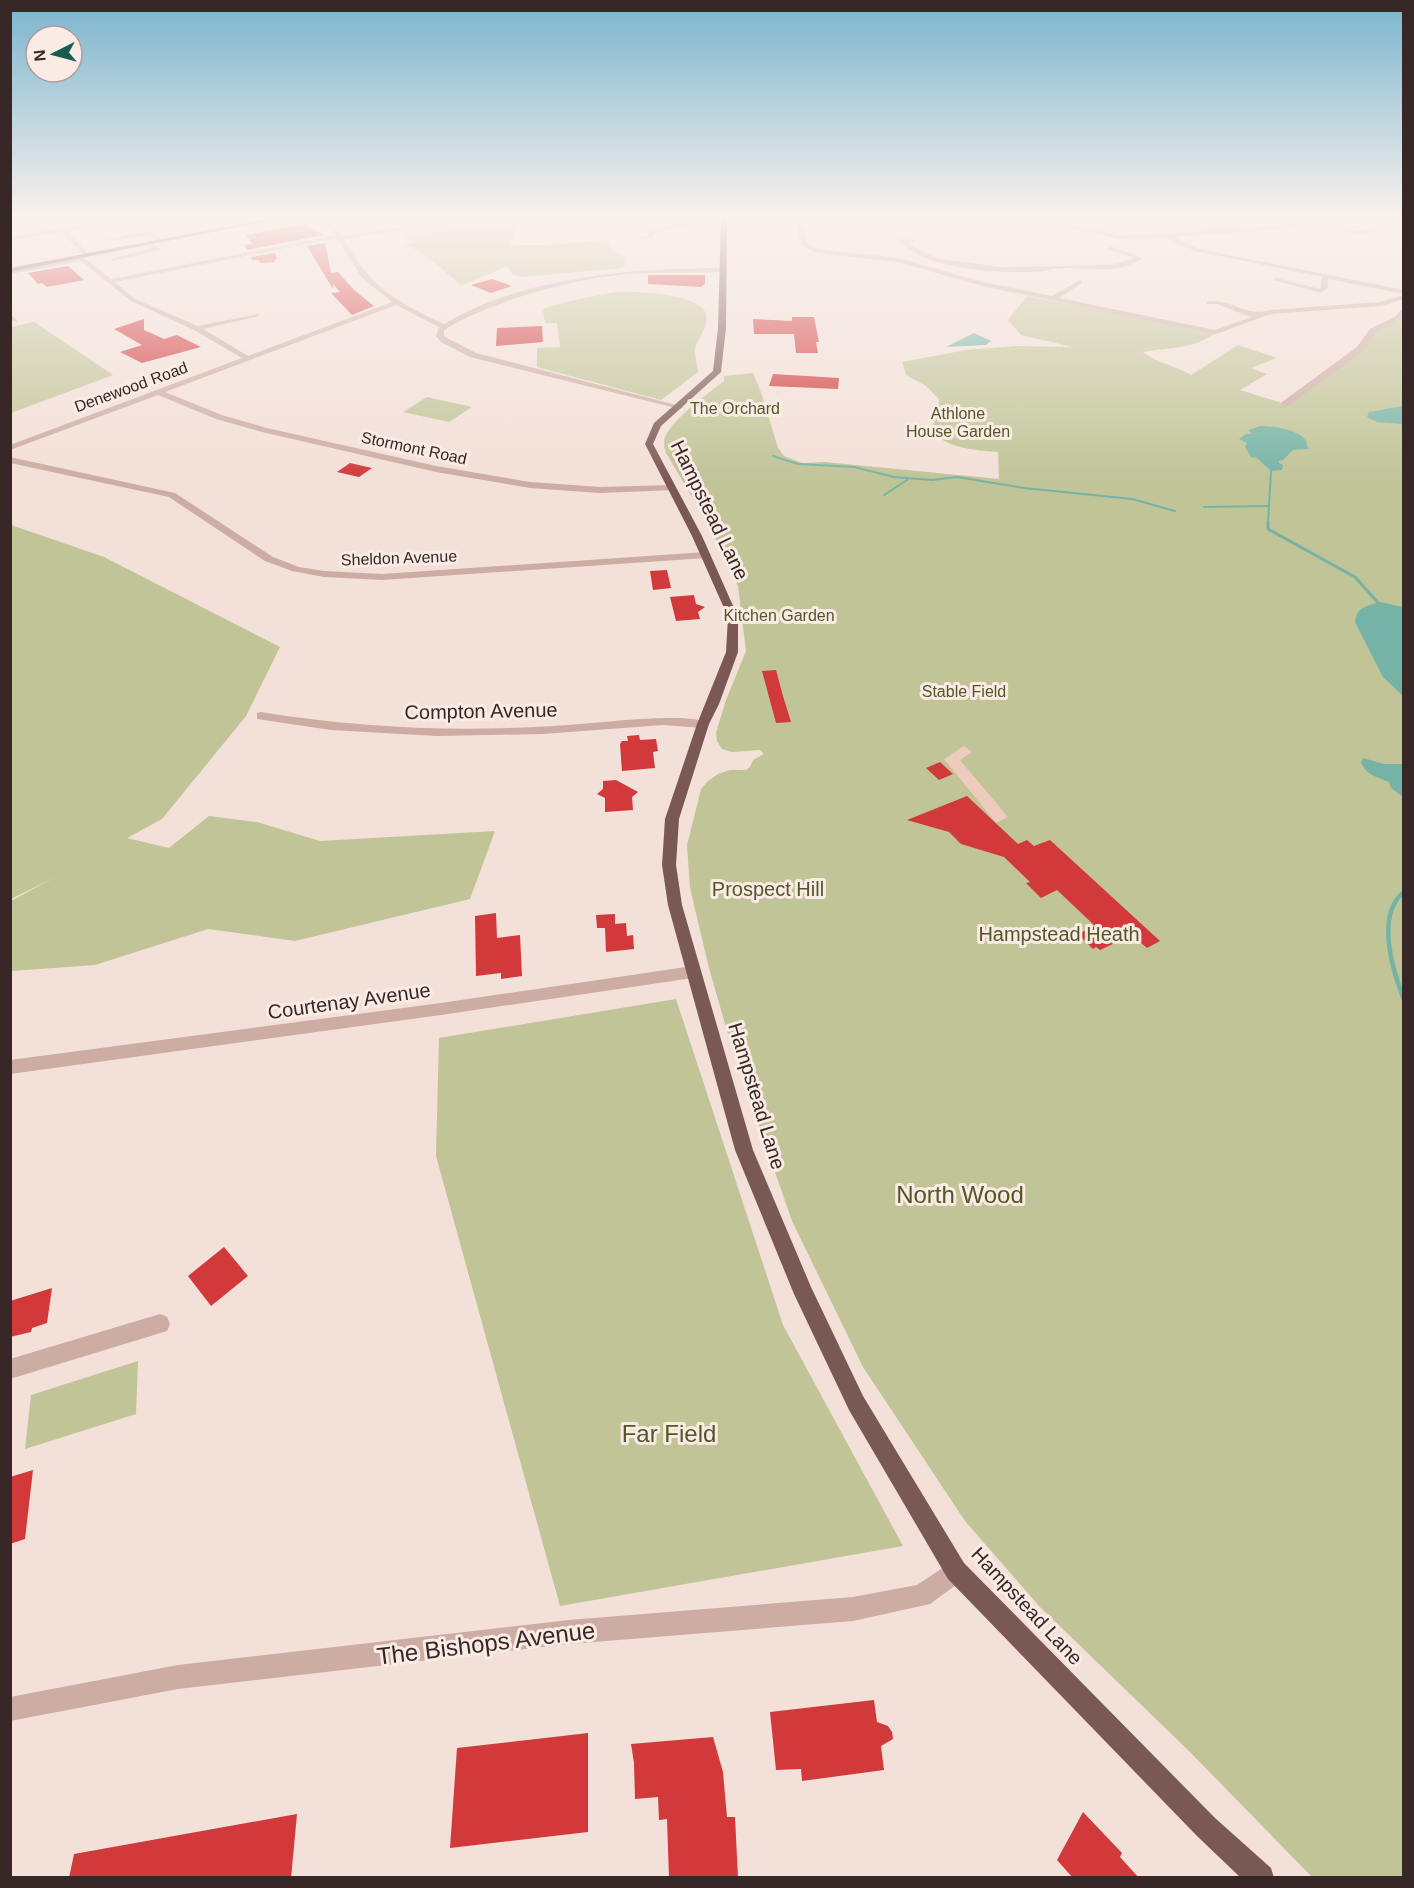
<svg xmlns="http://www.w3.org/2000/svg" width="1414" height="1888" font-family="Helvetica,sans-serif">
<style>
.green{fill:#c0c497}
.plaza{fill:#edccbe}
.water{fill:#75b3a6}
.lines{fill:none;stroke-linecap:round;stroke-linejoin:round}
.stream-far2{stroke:#75b3a6;stroke-width:2}
.stream-far1{stroke:#75b3a6;stroke-width:3}
.stream{stroke:#75b3a6;stroke-width:4.5}
.building{fill:#d1393a}
.minor{fill:#ccaca3;fill-rule:evenodd}
.major{fill:#7a5955;fill-rule:evenodd}
.labels{text-anchor:middle;dominant-baseline:central;stroke-width:6;stroke-linejoin:round;paint-order:stroke}
.far-street-label{font-size:16px;fill:#372726;stroke:#fbebe5}
.far-park-label{font-size:16px;fill:#525727;stroke:#fbebe5}
.street-label{font-size:20px;fill:#372726;stroke:#fbebe5}
.park-label{font-size:20px;fill:#525727;stroke:#fbebe5}
.near-park-label{font-size:24px;fill:#525727;stroke:#fbebe5}
.near-street-label{font-size:24px;fill:#372726;stroke:#fbebe5}
</style>
<rect width="100%" height="100%" fill="#f3e0d8"/>
<g class="green">
<polygon points="1167,219 1231,219 1251,228 1203,232"/>
<path d="M520 223 510 245H550L606 240 611 248 624 257 625 265 622 268 524 277 513 275 507 266 462 286C444 272 427 252 404 245L416 242 402 236Z"/>
<path d="M615 292C633 291 700 293 706 314 709 327 698 337 695 349 694 356 698 365 698 372L661 400 537 367V348L560 347 557 323H545L543 311 545 308 570 301Z"/>
<path d="M1027 296 1216 332C1194 350 1170 347 1143 352 1157 364 1176 365 1191 375L1238 345 1277 358 1251 368 1267 374 1240 390 1285 404 1347 358 1373 331 1388 324 1403 309V1877H1312L1189 1751 1040 1607 965 1521 863 1367 792 1221 732 1048 709 968 690 888 687 845 701 789 708 781 718 774 730 770H746L750 767 753 760 764 754 760 750 732 752 722 749 717 741 716 733 726 700 746 651 738 586 709 525 666 453C665 450 664 447 664 443 663 425 710 392 724 381V376L753 373 762 395 778 448 784 456 802 463 825 462 999 479 998 452C974 450 948 449 930 430L937 416 939 399 926 386 906 375 902 362 966 350 1016 346 1073 347 1021 335 1008 320Z"/>
<polygon points="34,322 113,375 11,413 11,327"/>
<polygon points="427,397 472,407 449,422 403,412"/>
<polygon points="11,525 104,557 280,647 246,716 162,819 127,838 169,848 209,816 257,822 320,841 495,831 470,899 295,941 208,929 95,965 11,971 11,901 55,877 11,899"/>
<polygon points="676,999 783,1325 903,1546 560,1606 436,1156 439,1038"/>
<polygon points="138,1361 136,1414 25,1449 31,1395"/>
</g>
<polygon class="plaza" points="964,746 972,752 960,760 1008,817 996,823 944,759"/>
<g class="water">
<polygon points="974,333 991,341 986,345 946,347"/>
<polygon points="1403,406 1403,424 1377,422 1367,417 1369,412"/>
<path d="M1260 426C1272 426 1299 429 1306 441 1307 444 1307 447 1309 449L1293 450 1283 460 1279 461V463L1283 465 1282 470 1271 471 1257 458 1251 457 1245 447 1247 443 1239 439 1246 434H1252L1249 430Z"/>
<path d="M1380 602 1403 607V696L1383 677 1355 622C1357 607 1366 606 1380 602Z"/>
<path d="M1363 758 1384 764H1403V797L1391 788 1389 782C1376 776 1369 777 1361 763Z"/>
</g>
<g class="lines">
<g class="stream-far2">
<polyline points="773,456 798,464 854,467 894,477 932,480 957,477 1024,488 1132,499 1175,511"/>
<polyline points="884,495 907,480"/>
<polyline points="1204,507 1269,506"/>
<polyline points="1268,523 1271,471 1274,466"/>
</g>
<polyline class="stream-far1" points="1268,522 1268,529 1355,577 1381,606"/>
<path class="stream" d="M1404 892C1375 915 1393 971 1404 1000"/>
</g>
<g class="building">
<polygon points="306,224 323,235 247,250 245,245 253,244 246,235"/>
<polygon points="325,243 331,273 338,272 354,290 374,306 352,315 331,293 340,292 333,284 333,289 307,246"/>
<polygon points="275,253 277,259 274,260 275,262 261,263 258,260 252,260 251,257"/>
<polygon points="68,266 84,280 47,287 42,283 38,284 28,273"/>
<polygon points="648,275 705,275 705,284 701,287 648,284"/>
<polygon points="492,279 512,286 491,293 471,285"/>
<polygon points="792,317 814,317 819,342 816,342 818,353 796,353 794,334 754,334 753,319 792,321"/>
<polygon points="144,319 144,330 164,339 177,335 201,347 142,363 120,352 142,345 114,329"/>
<polygon points="542,326 543,342 496,346 497,328"/>
<polygon points="773,374 839,378 838,389 769,386"/>
<polygon points="350,463 372,468 359,477 337,472"/>
<polygon points="667,570 671,588 653,590 650,571"/>
<polygon points="694,595 696,604 705,607 698,612 700,619 676,621 670,597"/>
<polygon points="776,670 783,696 791,722 776,723 762,671"/>
<polygon points="639,735 640,740 656,739 658,751 653,752 655,768 622,771 620,744 622,741 628,741 627,736"/>
<polygon points="940,762 953,774 939,780 926,768"/>
<polygon points="616,780 638,792 632,797 633,810 605,812 605,798 597,794 603,789 603,781"/>
<polygon points="967,796 1018,844 1027,840 1034,846 1050,840 1160,941 1147,948 1132,935 1100,950 1096,947 1093,949 1078,934 1095,926 1057,890 1041,898 1026,883 1030,882 1004,857 961,844 949,832 907,820"/>
<polygon points="496,913 497,938 520,935 522,976 501,979 501,973 476,976 475,916"/>
<polygon points="615,914 615,924 626,923 627,936 633,935 634,949 606,952 605,928 597,928 596,915"/>
<polygon points="224,1247 248,1276 211,1306 188,1276"/>
<polygon points="52,1288 47,1323 32,1328 31,1332 10,1337 10,1301"/>
<polygon points="33,1470 25,1539 10,1544 10,1477"/>
<polygon points="874,1700 877,1722 888,1726 892,1732 893,1739 881,1746 884,1770 802,1781 801,1769 776,1770 770,1712"/>
<polygon points="588,1733 588,1832 450,1848 457,1748"/>
<polygon points="713,1737 723,1772 727,1817 735,1817 738,1878 669,1878 667,1819 659,1820 658,1797 635,1799 634,1763 631,1744"/>
<polygon points="1083,1812 1122,1853 1120,1857 1139,1878 1073,1878 1057,1860"/>
<polygon points="297,1814 291,1878 69,1878 74,1854"/>
</g>
<g class="lines">
<g class="minor">
<polygon points="50,219 56,219 64,228 134,219 67,231 89,255 87,258 61,232 10,240 10,236 59,229"/>
<path d="M322 219H328L342 236 402 227 400 230 344 239C371 288 395 301 444 324 509 284 605 271 679 269 694 269 710 267 725 269L723 272C693 273 662 272 631 274 577 277 491 301 444 330V336L447 338 476 353 684 407 680 409 470 357 441 342 436 336 439 327 396 305 165 392 222 415 267 428 436 466 530 482 600 487 672 485 675 486V490L600 493 530 488 436 472 262 432 216 419 158 395 10 450V445L242 358 194 330 131 301 81 261 10 274V270L78 258 80 255 111 279 336 235ZM337 238 362 278 392 302 248 356 203 329 259 316V314L198 326 135 299 115 282Z"/>
<path d="M796 219H802L807 244 817 249 899 258 983 282 1052 296 1080 280 1082 283 1059 298 1215 330 1251 317 1217 304H1207V302C1232 297 1244 318 1270 310L1380 302 1404 295V299L1381 306 1271 314 1216 334 982 286 898 262 816 253 801 245Z"/>
<polygon points="1037,219 1047,219 1117,235 1191,232 1157,219 1165,219 1195,230 1195,232 1349,219 1264,231 1174,237 1199,249 1404,290 1404,294 1328,279 1328,287 1321,293 1273,280 1276,278 1320,289 1322,277 1195,251 1166,238 1117,239"/>
<path d="M1351 219 1404 223V227L1373 225 1376 232 1355 235 1342 230 1357 224ZM1365 224 1370 230H1351L1364 225Z"/>
<polygon points="724,221 726,224 673,228 653,234 654,238 637,238 648,236 648,232 673,224"/>
<polygon points="149,231 163,240 163,242 159,242 148,235 112,241 109,239"/>
<path d="M902 239 915 240V242L908 243 927 254 943 259 1000 267 1110 265 1135 258 1108 249 1110 246 1143 258C1122 274 1092 268 1067 268 1055 268 1043 272 1031 272 994 273 925 269 899 241Z"/>
<polygon points="149,241 160,248 160,250 113,261 110,259 153,248 146,243"/>
<polygon points="1404,307 1404,314 1400,318 1376,333 1363,351 1288,406 1282,406 1282,402 1357,347 1370,329 1396,316"/>
<polygon points="10,314 17,320 17,322 10,320"/>
<polygon points="10,457 175,493 273,557 299,567 324,571 382,574 706,552 711,555 706,558 382,580 324,577 292,571 265,561 169,497 10,463"/>
<path d="M261 712C370 730 482 733 592 723 613 721 696 712 709 724L703 728 663 725 543 734 437 736 331 730 257 719V713Z"/>
<polygon points="693,966 698,968 701,972 698,976 693,978 441,1015 10,1074 10,1060 441,1003"/>
<polygon points="160,1314 167,1317 170,1324 167,1331 10,1379 10,1359"/>
<polygon points="956,1559 964,1563 968,1571 964,1579 930,1604 853,1621 569,1644 178,1689 10,1721 10,1697 178,1665 569,1620 853,1597 917,1585"/>
</g>
<g class="major">
<polygon points="267,219 279,219 10,272 10,268"/>
<polygon points="721,219 727,219 726,328 721,372 661,426 653,444 702,536 738,617 738,652 719,704 709,724 679,819 676,865 682,905 753,1150 811,1287 863,1396 964,1563 1215,1818 1271,1868 1274,1878 1241,1878 1197,1836 948,1579 849,1410 794,1294 735,1150 668,905 662,865 665,819 697,724 726,652 728,617 692,536 645,444 654,423 713,371 718,328"/>
</g>
</g>
<linearGradient id="sky" x2="0" y2="1"><stop stop-color="#7ab4ce"/><stop offset="0.45" stop-color="#faf1ed"/><stop offset="1" stop-color="#faf1ed" stop-opacity="0"/></linearGradient>
<rect width="1414" height="483" fill="url(#sky)"/>
<g class="labels">
<g class="far-street-label">
<text transform="translate(131 387) rotate(-20)">Denewood Road</text>
<text transform="translate(414 448) rotate(12)">Stormont Road</text>
<text transform="translate(399 558) rotate(-2)">Sheldon Avenue</text>
</g>
<g class="far-park-label">
<text x="735" y="408">The Orchard</text>
<text x="958" y="413">Athlone<tspan x="958" dy="18">House Garden</tspan></text>
<text x="779" y="615">Kitchen Garden</text>
<text x="964" y="691">Stable Field</text>
</g>
<g class="street-label">
<text transform="translate(710 510) rotate(64)">Hampstead Lane</text>
<text transform="translate(481 711) rotate(-1)">Compton Avenue</text>
<text transform="translate(349 1001) rotate(-8)">Courtenay Avenue</text>
<text transform="translate(757 1096) rotate(73)">Hampstead Lane</text>
<text transform="translate(1027 1606) rotate(47)">Hampstead Lane</text>
</g>
<g class="park-label">
<text x="768" y="889">Prospect Hill</text>
<text x="1059" y="934">Hampstead Heath</text>
</g>
<g class="near-park-label">
<text x="960" y="1194">North Wood</text>
<text x="669" y="1433">Far Field</text>
</g>
<g class="near-street-label">
<text transform="translate(486 1643) rotate(-7)">The Bishops Avenue</text>
</g>
</g>
<rect width="1414" height="1888" fill="none" stroke="#372726" stroke-width="24"/>
<g transform="translate(54 54) rotate(264)"><circle r="28" fill="#fbebe5" stroke="#ad9d99" stroke-width="1.5"/>
<path d="M0-4.5L10 22L0 15L-10 22Z" fill="#185c4f"/>
<text y="-9" font-size="16" font-weight="bold" text-anchor="middle" fill="#372726">N</text>
</g>
</svg>
